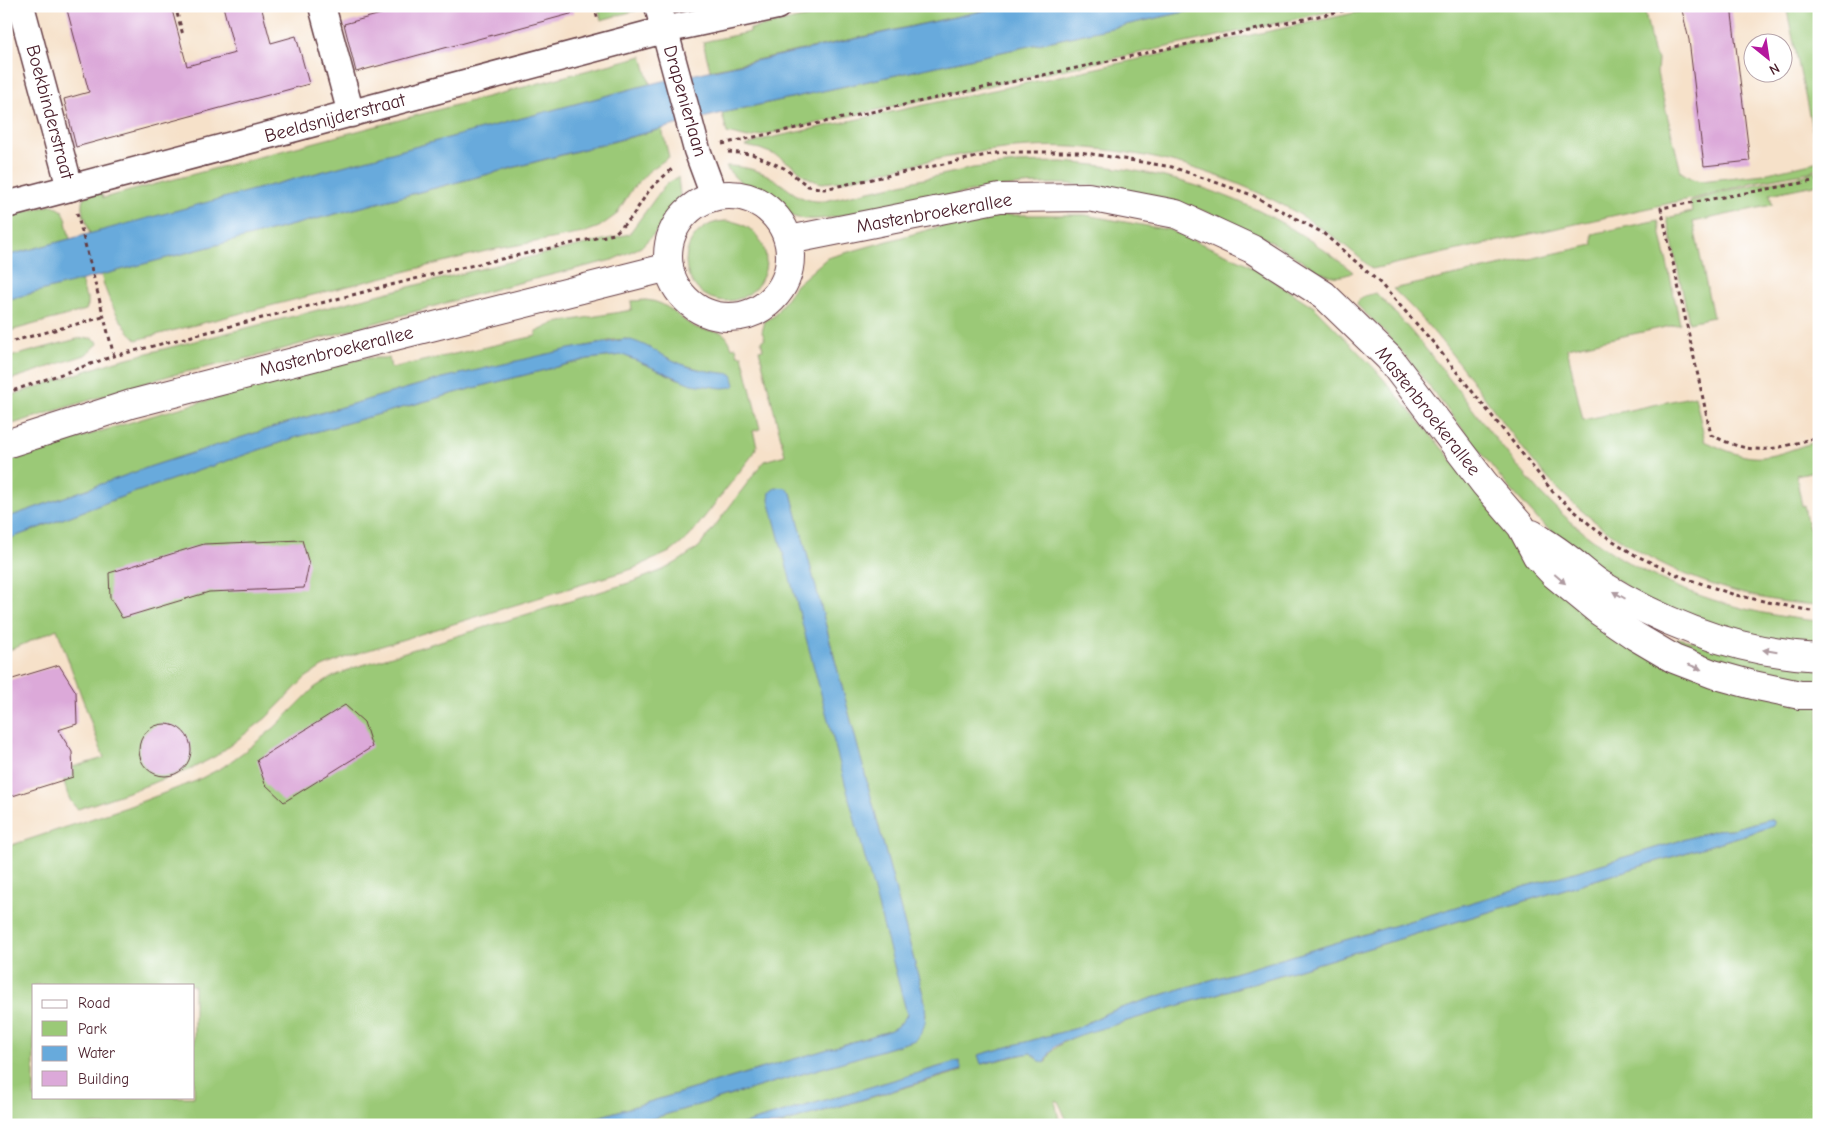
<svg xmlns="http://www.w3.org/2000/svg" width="1825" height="1131" font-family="'Comic Neue',sans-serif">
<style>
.green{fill:#9bc977;stroke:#727451;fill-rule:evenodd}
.water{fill:#67aadc;stroke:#586484}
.building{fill:#dca9d9}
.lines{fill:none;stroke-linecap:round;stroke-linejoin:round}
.minor-casing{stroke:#643c43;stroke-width:29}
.secondary-casing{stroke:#643c43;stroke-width:30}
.path{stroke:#643c43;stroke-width:3;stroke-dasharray:4 4;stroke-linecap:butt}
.minor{stroke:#fff;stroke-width:26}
.secondary{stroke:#fff;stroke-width:28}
.oneway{fill:#ae9aa0}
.labels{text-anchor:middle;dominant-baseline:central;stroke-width:4;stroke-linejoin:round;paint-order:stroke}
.street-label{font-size:19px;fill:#4a1f2b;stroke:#fff}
</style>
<rect width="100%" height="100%" fill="#fff"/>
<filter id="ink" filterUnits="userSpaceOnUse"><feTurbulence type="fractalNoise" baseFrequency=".02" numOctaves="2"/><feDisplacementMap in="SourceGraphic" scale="10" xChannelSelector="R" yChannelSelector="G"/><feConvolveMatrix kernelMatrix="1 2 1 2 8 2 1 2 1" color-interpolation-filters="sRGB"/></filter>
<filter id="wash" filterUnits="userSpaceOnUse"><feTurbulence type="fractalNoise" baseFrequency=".0096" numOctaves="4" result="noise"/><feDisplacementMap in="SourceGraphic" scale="20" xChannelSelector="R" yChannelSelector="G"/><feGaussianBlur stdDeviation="1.12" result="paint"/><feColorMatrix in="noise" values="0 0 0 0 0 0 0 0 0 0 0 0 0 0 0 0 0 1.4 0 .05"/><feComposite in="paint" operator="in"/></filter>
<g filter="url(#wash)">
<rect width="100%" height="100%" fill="#f6e1c9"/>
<g class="green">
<polygon points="598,6 644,6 645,8 601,20"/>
<polygon points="860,6 1005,6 710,70 703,42 750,32 750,29"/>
<polygon points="1212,6 1356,6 748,138 727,133 722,113"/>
<path d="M1387 6H1644L1653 52 1658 59 1657 73 1681 172 1692 179 1701 181 1764 174 1819 161 1786 6H1819V167L1809 172 1754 182 1690 200 1689 199 1372 269C1279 180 1131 135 1004 149 949 154 895 169 841 181L822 183 815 181 805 176 795 167 778 156 760 149 745 146 765 139Z"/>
<path d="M642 56 650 84 90 234 85 217H84C82 209 80 203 85 196L101 192 103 198Z"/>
<path d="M662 129 669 157 649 171 632 189 616 215 599 227 583 233 486 251 136 340C118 320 108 301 101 275Z"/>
<path d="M1061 162C1176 170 1263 199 1353 272 1333 283 1318 271 1302 261 1290 253 1278 246 1266 239 1205 206 1137 187 1067 184 997 181 931 202 862 212 842 215 819 222 798 218 785 215 777 205 766 198 751 188 736 183 726 166 740 166 756 169 769 176 790 188 798 203 825 201L973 168 1017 163Z"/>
<path d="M1819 169V184L1770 194 1772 205 1693 222 1713 317 1689 322 1667 218 1692 212 1690 202C1712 195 1735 188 1758 184 1777 180 1801 179 1819 169Z"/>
<polygon points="678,177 680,195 664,224 641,247 612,260 502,287 262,355 168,376 6,426 6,397 116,361 492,266 629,234 665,185"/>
<polygon points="53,205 63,211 67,221 66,222 70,239 6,256 6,216"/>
<path d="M1005 215H1085L1170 230 1244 262 1314 307 1374 368 1446 453 1536 568 1591 620 1819 706V1125H1069L1058 1101H1055L1060 1125H776L962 1071 959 1061 740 1125H631L916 1040 926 1016 925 1002 791 493 786 488 907 1014C902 1024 896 1028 886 1032L571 1125H6V847L127 807 196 781 223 767 249 748 274 728 314 688 328 679 353 668 635 581 663 570 679 561 699 547 764 461 785 455 759 350 763 349 761 341 765 339 762 332 765 321 774 316 796 285 827 258 949 224ZM1770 819 1768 828 1117 1024C1097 1030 1052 1038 1047 1062L1040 1061 1031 1053 1025 1054 982 1064 979 1055 1077 1028 1109 1012 1177 990 1716 830 1732 829ZM34 985H194V1097H34Z"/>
<path d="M1658 220 1680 324 1567 348 1583 420 1695 396 1705 441C1724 450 1748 461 1769 456 1786 453 1802 445 1819 441V470L1796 475 1802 506 1804 505C1807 518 1805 530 1819 536V605C1715 600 1612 551 1543 473 1492 413 1451 343 1393 289L1593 245 1592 234Z"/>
<circle cx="726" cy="261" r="40"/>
<polygon points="81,280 86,298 88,297 88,305 86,310 6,332 6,300"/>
<path d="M1376 293C1437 354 1482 428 1540 492 1612 570 1714 612 1819 621V648L1766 642 1647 602 1542 524 1505 483 1406 357 1383 330 1357 305 1358 301 1364 296Z"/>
<path d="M646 300C670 302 677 319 697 328 705 331 713 330 720 332 726 334 730 342 732 348L736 347 738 355H742L760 429 753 431 757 446 754 453 689 537 672 551 632 569 349 656 322 667 305 678 266 718 216 756 191 769 134 790 78 809C66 801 65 783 62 770L104 758 57 629 6 652V540L124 496 297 437 466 390 588 359 623 355 636 360 678 379 732 374 709 372 681 364 626 339 613 340 443 378 293 421 152 466 6 518V460L158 414 364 358H389L391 368 536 336V332L555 323 632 310 631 301Z"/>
<polygon points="91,338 97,341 98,344 85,355 6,381 6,358 77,339"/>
<polygon points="1678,638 1819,668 1819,688 1717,667 1673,643"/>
</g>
<g class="water">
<polygon points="1005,6 1212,6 722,113 6,300 6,256 650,84"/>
<path d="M626 339C646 343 660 355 679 363 695 370 713 372 732 374L735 385 733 387 722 388 691 384 623 355 588 359 466 390 297 437 124 496 6 540V518L152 466 293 421 443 378 569 349Z"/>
<path d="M776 487 786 488 791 493 925 1002C926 1019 927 1026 916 1040L631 1125H571L886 1032C896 1028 902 1024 907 1014L769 500 770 492Z"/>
<path d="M1770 819 1774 821V826L1117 1024C1101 1029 1067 1037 1055 1047 1049 1052 1048 1058 1045 1063L1040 1061 1031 1053 1014 1056 981 1064 978 1055 1077 1028 1109 1012 1177 990 1716 830 1732 829Z"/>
<polygon points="959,1061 962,1070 776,1125 740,1125"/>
</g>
<g id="blocks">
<g class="building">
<polygon points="66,6 171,6 187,66 235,53 223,6 261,6 271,43 296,36 309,84 76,147 64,99 89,92"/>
<polygon points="410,6 573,6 574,13 356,72 344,24"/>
<polygon points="1681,6 1731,6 1750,161 1704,166 1689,40"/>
<polygon points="302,540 309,564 304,588 209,592 122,618 110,598 109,573 204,544"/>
<polygon points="59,665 76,692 77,724 58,730 72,752 73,777 6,798 6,681"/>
<polygon points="345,705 364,722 372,747 284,802 265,784 257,760"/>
<circle cx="165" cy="750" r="26"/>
</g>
</g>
</g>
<g filter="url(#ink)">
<use href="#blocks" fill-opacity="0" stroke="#643c43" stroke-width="1"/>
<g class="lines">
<defs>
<g id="minor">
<polyline points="21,6 70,188"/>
<polyline points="322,6 351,114"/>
<polyline points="658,6 697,150 714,196"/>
<polyline points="6,205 664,30 777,6"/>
</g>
<g id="secondary">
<circle cx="729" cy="256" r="61"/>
<polyline points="789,240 1000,198 1088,197 1176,214 1252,249 1324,295 1389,358 1484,483 1521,526 1537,556 1555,575 1600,612 1635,636 1674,659 1713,674 1753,685 1800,695 1819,695"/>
<polyline points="6,444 131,404 379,340 669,267"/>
<path d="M1532 534C1544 542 1556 549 1567 558 1578 566 1588 576 1600 584 1666 625 1740 653 1819 657"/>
</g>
</defs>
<use href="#minor" class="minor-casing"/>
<use href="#secondary" class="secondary-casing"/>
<g class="path">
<polyline points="175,6 183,35"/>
<polyline points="594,6 598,20"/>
<polyline points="722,144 1365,6"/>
<polyline points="728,152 752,154 784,168 808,186 824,189 1001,152 1080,152 1172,167 1252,195 1323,233 1379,282 1431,340 1553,492 1596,530 1635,555 1682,577 1735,595 1811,611 1819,611"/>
<path d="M1819 180 1661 208 1711 435C1758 458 1772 449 1819 437"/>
<polyline points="77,213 114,356"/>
<polyline points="6,343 103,317"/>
<polyline points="6,393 114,356 438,273 614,234 631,218 650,189 674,167"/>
</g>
<use href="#minor" class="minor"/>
<use href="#secondary" class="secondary"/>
</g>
<defs><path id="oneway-solid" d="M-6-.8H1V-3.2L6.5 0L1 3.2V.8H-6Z" transform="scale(1.25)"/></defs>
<g class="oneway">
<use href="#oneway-solid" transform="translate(1560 579) rotate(41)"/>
<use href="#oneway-solid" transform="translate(1619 595) rotate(-150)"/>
<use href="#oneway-solid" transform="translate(1770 651) rotate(-171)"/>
<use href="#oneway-solid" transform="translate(1695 667) rotate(22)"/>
</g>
</g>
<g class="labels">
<g class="street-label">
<text transform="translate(685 101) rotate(74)">Drapenierlaan</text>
<text transform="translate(50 112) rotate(75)">Boekbinderstraat</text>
<text transform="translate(335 118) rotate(-15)">Beeldsnijderstraat</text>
<text transform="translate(934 213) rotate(-10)">Mastenbroekerallee</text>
<text transform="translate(336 351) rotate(-14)">Mastenbroekerallee</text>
<text transform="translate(1428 411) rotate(52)">Mastenbroekerallee</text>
</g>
</g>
<rect width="1825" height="1131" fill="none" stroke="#fff" stroke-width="25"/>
<rect x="32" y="984" width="162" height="115" fill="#ffffff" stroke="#b7a5aa"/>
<rect x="42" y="1000" width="25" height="8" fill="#ffffff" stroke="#b7a5aa"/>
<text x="78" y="1008" font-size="15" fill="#4a1f2b">Road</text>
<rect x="42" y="1021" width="25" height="15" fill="#9bc977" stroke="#b7a5aa"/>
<text x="78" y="1034" font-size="15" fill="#4a1f2b">Park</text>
<rect x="42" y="1046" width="25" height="15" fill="#67aadc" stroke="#b7a5aa"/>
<text x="78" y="1058" font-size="15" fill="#4a1f2b">Water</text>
<rect x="42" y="1071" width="25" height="15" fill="#dca9d9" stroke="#b7a5aa"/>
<text x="78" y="1084" font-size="15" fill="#4a1f2b">Building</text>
<g transform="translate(1768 58) rotate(150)"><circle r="24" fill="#ffffff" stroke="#b7a5aa"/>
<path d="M0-4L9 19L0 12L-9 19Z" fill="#b5179e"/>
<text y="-8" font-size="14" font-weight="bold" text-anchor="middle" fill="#4a1f2b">N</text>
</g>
</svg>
